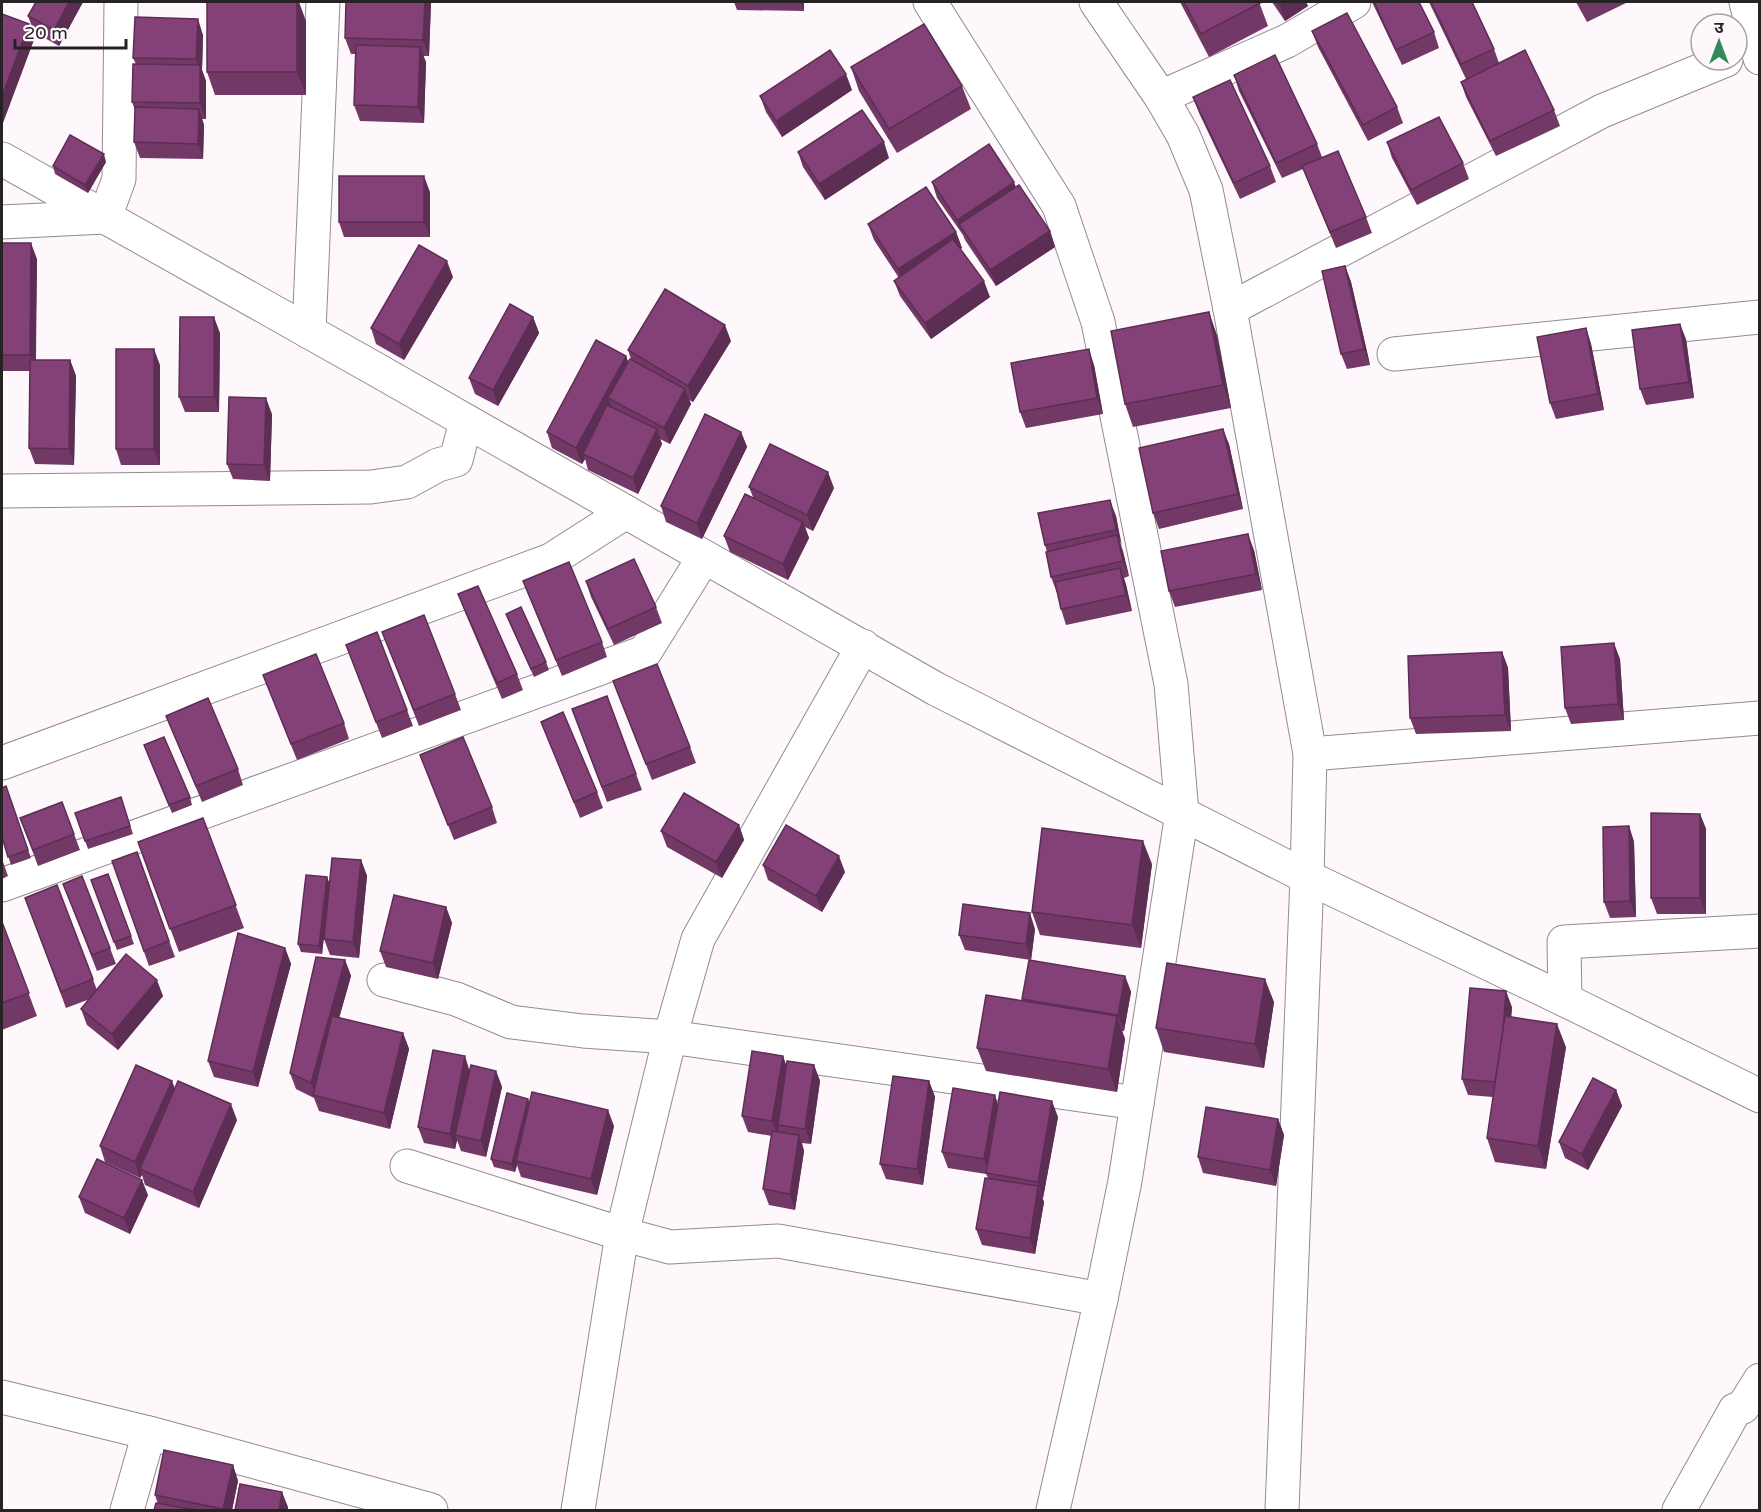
<svg xmlns="http://www.w3.org/2000/svg" width="1761" height="1512" font-family="'Varela Round','Noto Sans Devanagari',sans-serif">
<style>
.lines{fill:none;stroke-linecap:round;stroke-linejoin:round}
.minor-casing{stroke:#928b90;stroke-width:35}
.minor{stroke:#fff;stroke-width:33}
.wall{fill:#723866}
.shaded-wall{fill:#5c2e53}
.building{fill:#844177;stroke:#5c2e53;stroke-width:1.5}
</style>
<rect width="100%" height="100%" fill="#fef7fc"/>
<g class="lines">
<defs>
<g id="minor">
<polyline points="930,2 1059,206 1098,322 1171,684 1182,813 1125,1181 1101,1299 1053,1510"/>
<polyline points="1096,2 1161,97 1183,135 1206,190 1230,309 1310,754 1307,877 1282,1510"/>
<polyline points="1746,2 1760,58"/>
<polyline points="1161,97 1287,41 1354,2"/>
<polyline points="2,159 377,370 936,689 1307,877 1565,1000 1760,1096"/>
<polyline points="2,222 105,217 119,179 121,2"/>
<polyline points="1230,309 1602,111 1726,60"/>
<polyline points="309,332 323,2"/>
<polyline points="1394,354 1760,317"/>
<polyline points="2,491 371,487 407,482 438,465 456,460 466,421"/>
<polyline points="1310,754 1760,718"/>
<polyline points="2,763 551,560 626,512"/>
<polyline points="2,885 645,652 704,557"/>
<polyline points="384,980 456,999 511,1022 583,1031 670,1037 698,939 863,646"/>
<polyline points="1565,1000 1564,942 1760,931"/>
<polyline points="407,1166 622,1234 670,1247 778,1241 1101,1299"/>
<polyline points="2,1397 149,1433 431,1510"/>
<polyline points="127,1510 149,1433"/>
<polyline points="578,1510 622,1234 670,1037 1137,1103"/>
<polyline points="1679,1510 1735,1410 1743,1407 1760,1380"/>
</g>
</defs>
<use href="#minor" class="minor-casing"/>
<use href="#minor" class="minor"/>
</g>
<g class="wall">
<polygon points="36,2 83,2 59,46 34,32 28,16"/>
<polygon points="431,2 429,56 423,56 426,62 424,123 360,121 354,105 355,54 351,54 345,38"/>
<polygon points="734,2 804,2 804,11 737,10"/>
<polygon points="1180,2 1259,2 1268,26 1209,57"/>
<polygon points="1272,2 1306,2 1308,6 1285,21"/>
<polygon points="1372,2 1419,2 1434,32 1439,48 1402,65"/>
<polygon points="1429,2 1472,2 1494,49 1499,63 1554,110 1560,126 1496,156 1466,97 1461,82 1466,79"/>
<polygon points="1576,2 1628,2 1587,22"/>
<polygon points="306,21 306,95 215,95 207,72"/>
<polygon points="1312,31 1397,107 1403,123 1368,141 1318,47"/>
<polygon points="203,35 202,70 206,81 206,119 202,119 204,125 203,159 140,158 134,142 135,110 132,102 136,64 133,58"/>
<polygon points="851,67 962,86 971,109 897,153 859,91"/>
<polygon points="1234,75 1317,144 1322,157 1366,217 1372,233 1336,248 1303,169 1282,178 1239,91"/>
<polygon points="852,90 782,137 766,112 760,96"/>
<polygon points="1193,97 1270,166 1276,182 1240,199 1199,113"/>
<polygon points="1387,142 1463,163 1469,179 1417,205 1392,158"/>
<polygon points="798,152 889,158 825,200 803,167"/>
<polygon points="106,162 88,193 55,174 53,166"/>
<polygon points="932,182 1016,187 1050,231 1055,247 996,286 965,240 963,235 937,198"/>
<polygon points="430,192 430,237 344,237 339,222"/>
<polygon points="868,224 956,232 962,248 960,249 990,297 931,339 900,296 894,281 899,278 874,240"/>
<polygon points="2,243 37,259 36,360 70,360 76,376 74,465 35,464 29,448 30,371 2,371"/>
<polygon points="1345,266 1351,282 1370,365 1347,369 1341,354"/>
<polygon points="453,277 404,360 376,344 371,328"/>
<polygon points="533,317 539,333 498,406 475,394 469,378"/>
<polygon points="1586,328 1591,344 1604,410 1556,419 1550,403"/>
<polygon points="220,333 219,412 185,412 179,397"/>
<polygon points="1217,335 1231,408 1133,427 1125,404"/>
<polygon points="1686,339 1694,398 1646,405 1640,389"/>
<polygon points="731,341 693,402 689,400 691,404 670,444 660,439 662,444 638,494 588,470 585,459 582,464 552,448 547,432 626,356 628,362 631,359 628,350"/>
<polygon points="160,365 160,465 121,465 116,449"/>
<polygon points="1094,365 1103,414 1026,428 1020,412"/>
<polygon points="272,414 270,481 233,479 227,464"/>
<polygon points="741,432 747,447 702,539 666,522 661,506"/>
<polygon points="1229,444 1243,509 1159,529 1153,513"/>
<polygon points="749,487 834,488 813,531 805,527 809,538 788,580 730,552 724,536 753,497"/>
<polygon points="1116,516 1121,546 1129,576 1124,578 1132,611 1066,625 1061,609 1057,593 1051,577 1047,552 1045,545"/>
<polygon points="1254,550 1262,590 1175,607 1169,591"/>
<polygon points="523,581 602,642 607,657 562,676"/>
<polygon points="586,581 656,607 662,623 614,645 591,597"/>
<polygon points="458,594 517,674 523,690 502,699 464,610"/>
<polygon points="506,614 546,662 549,670 534,677"/>
<polygon points="382,632 455,694 461,710 419,726"/>
<polygon points="1502,652 1508,668 1511,731 1416,734 1410,718"/>
<polygon points="1620,659 1624,720 1571,724 1565,708"/>
<polygon points="352,661 407,710 413,726 382,738"/>
<polygon points="263,675 344,723 349,739 297,760"/>
<polygon points="613,681 690,747 696,763 652,780"/>
<polygon points="607,696 642,790 607,802 572,709"/>
<polygon points="166,716 238,769 243,785 202,802"/>
<polygon points="541,722 597,792 603,808 580,818"/>
<polygon points="147,753 190,797 192,805 172,813"/>
<polygon points="420,755 492,807 497,823 454,840"/>
<polygon points="6,786 31,858 11,865 2,837"/>
<polygon points="121,797 133,834 88,849 75,813"/>
<polygon points="62,802 80,850 38,866 20,818"/>
<polygon points="1700,814 1706,829 1706,914 1657,914 1651,898"/>
<polygon points="203,818 244,928 179,952 138,842"/>
<polygon points="739,825 744,840 722,878 667,847 661,831"/>
<polygon points="1629,826 1634,842 1636,917 1610,918 1604,902"/>
<polygon points="137,852 175,957 149,966 112,861"/>
<polygon points="2,859 8,876 2,879"/>
<polygon points="361,860 367,876 359,958 330,955 324,939 326,918 322,954 301,952 298,944 327,877 329,883"/>
<polygon points="1152,864 1141,948 1040,935 1032,912"/>
<polygon points="763,865 845,872 822,912 768,880"/>
<polygon points="108,874 134,944 117,950 91,880"/>
<polygon points="63,884 110,948 116,964 97,971"/>
<polygon points="57,885 97,990 163,996 118,1050 87,1025 81,1009 90,999 66,1008 25,898"/>
<polygon points="446,907 452,923 438,979 386,967 380,951"/>
<polygon points="2,922 37,1016 2,1030"/>
<polygon points="1035,929 1031,960 965,950 959,935"/>
<polygon points="285,948 291,964 258,1087 214,1077 208,1061"/>
<polygon points="345,960 351,976 339,1018 403,1033 409,1049 390,1129 319,1111 314,1098 296,1089 290,1073"/>
<polygon points="1125,976 1131,992 1124,1031 1122,1031 1125,1039 1117,1092 986,1071 977,1048 1022,1001 1022,999"/>
<polygon points="1274,1002 1264,1068 1164,1052 1156,1028"/>
<polygon points="1512,1007 1511,1017 1566,1047 1546,1169 1495,1162 1487,1138 1493,1097 1468,1095 1462,1079"/>
<polygon points="783,1056 786,1065 814,1065 820,1081 811,1144 802,1143 804,1151 795,1210 769,1205 763,1189 772,1136 748,1132 742,1116"/>
<polygon points="470,1070 496,1071 502,1087 486,1157 461,1151 457,1140 455,1149 424,1143 418,1127"/>
<polygon points="172,1081 174,1088 237,1120 199,1208 145,1185 142,1175 140,1178 105,1162 100,1146"/>
<polygon points="929,1081 935,1097 923,1185 886,1179 880,1164"/>
<polygon points="1616,1090 1622,1106 1588,1170 1565,1158 1559,1142"/>
<polygon points="529,1102 614,1126 597,1195 521,1177 517,1165 515,1172 494,1167 491,1159"/>
<polygon points="998,1104 1058,1117 1043,1198 1042,1198 1044,1202 1035,1254 982,1245 976,1229 988,1178 986,1174 948,1168 942,1152"/>
<polygon points="1278,1119 1284,1135 1276,1186 1203,1173 1198,1157"/>
<polygon points="148,1195 130,1234 85,1213 79,1197"/>
<polygon points="233,1465 238,1481 232,1510 154,1510 158,1504 155,1495"/>
</g>
<g class="shaded-wall">
<polygon points="69,2 83,2 59,46 54,30"/>
<polygon points="297,2 299,2 306,21 306,95 297,72"/>
<polygon points="425,2 431,2 429,56 423,40"/>
<polygon points="801,2 804,2 804,11"/>
<polygon points="1285,2 1306,2 1308,6 1285,21 1280,5"/>
<polygon points="198,19 203,35 202,70 206,81 206,119 200,103 200,70 196,59"/>
<polygon points="29,24 34,40 3,123 2,118 2,96"/>
<polygon points="420,47 426,62 424,123 418,107"/>
<polygon points="846,74 852,90 782,137 776,121"/>
<polygon points="199,109 204,125 203,159 198,144"/>
<polygon points="884,142 889,158 825,200 819,184"/>
<polygon points="104,154 106,162 88,193 85,185"/>
<polygon points="424,176 430,192 430,237 424,222"/>
<polygon points="1014,182 1020,198 959,224 963,236 957,220"/>
<polygon points="1050,231 1055,247 996,286 990,270"/>
<polygon points="956,232 962,248 904,285 898,269"/>
<polygon points="31,243 37,259 35,371 30,355"/>
<polygon points="447,261 453,277 404,360 399,344"/>
<polygon points="1345,266 1351,282 1370,365 1364,349"/>
<polygon points="984,281 990,297 931,339 925,323"/>
<polygon points="1209,312 1217,335 1231,408 1223,385"/>
<polygon points="214,317 220,333 219,412 214,397"/>
<polygon points="533,317 539,333 498,406 493,390"/>
<polygon points="1680,324 1686,339 1694,398 1689,382"/>
<polygon points="725,325 731,341 693,402 688,386"/>
<polygon points="1586,328 1591,344 1604,410 1598,394"/>
<polygon points="154,349 160,365 160,465 154,449"/>
<polygon points="1089,349 1094,365 1103,414 1097,398"/>
<polygon points="626,356 632,372 608,398 612,408 583,454 585,459 582,464 576,448"/>
<polygon points="70,360 76,376 74,465 69,449"/>
<polygon points="685,389 691,404 670,444 664,428"/>
<polygon points="266,398 272,414 270,481 264,465"/>
<polygon points="657,429 662,444 638,494 633,478"/>
<polygon points="1223,429 1229,444 1243,509 1238,494"/>
<polygon points="741,432 747,447 702,539 697,523"/>
<polygon points="828,472 834,488 813,531 807,515"/>
<polygon points="1110,500 1116,516 1122,546 1116,530"/>
<polygon points="803,522 809,538 788,580 783,564"/>
<polygon points="1248,534 1254,550 1262,590 1256,574"/>
<polygon points="1117,535 1123,551 1129,576 1123,561"/>
<polygon points="1120,568 1126,584 1132,611 1126,595"/>
<polygon points="1614,643 1620,659 1624,720 1618,704"/>
<polygon points="1502,652 1508,668 1511,731 1505,715"/>
<polygon points="1700,814 1706,829 1706,914 1700,898"/>
<polygon points="739,825 744,840 722,878 716,862"/>
<polygon points="1629,826 1634,842 1636,917 1630,901"/>
<polygon points="1143,841 1152,864 1141,948 1132,925"/>
<polygon points="839,856 845,872 822,912 816,896"/>
<polygon points="361,860 367,876 359,958 353,942"/>
<polygon points="327,877 330,885 322,954 319,946"/>
<polygon points="446,907 452,923 438,979 433,963"/>
<polygon points="1030,913 1035,929 1031,960 1026,944"/>
<polygon points="285,948 291,964 258,1087 253,1072"/>
<polygon points="345,960 351,976 317,1096 316,1096 311,1083"/>
<polygon points="1125,976 1131,992 1124,1031 1118,1015"/>
<polygon points="1265,979 1274,1002 1264,1068 1255,1044"/>
<polygon points="157,980 163,996 118,1050 112,1034"/>
<polygon points="1506,991 1512,1007 1505,1098 1499,1082"/>
<polygon points="1117,1016 1125,1039 1117,1092 1108,1069"/>
<polygon points="1557,1024 1566,1047 1546,1169 1538,1146"/>
<polygon points="403,1033 409,1049 390,1129 384,1113"/>
<polygon points="465,1056 470,1072 455,1135 457,1140 455,1149 450,1134"/>
<polygon points="783,1056 788,1071 778,1125 779,1130 778,1137 772,1121"/>
<polygon points="814,1065 820,1081 811,1144 805,1129"/>
<polygon points="496,1071 502,1087 486,1157 481,1141"/>
<polygon points="172,1081 178,1097 140,1169 142,1175 140,1178 135,1162"/>
<polygon points="929,1081 935,1097 923,1185 917,1169"/>
<polygon points="1616,1090 1622,1106 1588,1170 1582,1154"/>
<polygon points="995,1095 1000,1111 990,1175 984,1159"/>
<polygon points="528,1099 531,1107 516,1161 517,1165 515,1172 512,1164"/>
<polygon points="1052,1101 1058,1117 1043,1198 1038,1182"/>
<polygon points="231,1104 237,1120 199,1208 193,1192"/>
<polygon points="608,1110 614,1126 597,1195 591,1179"/>
<polygon points="1278,1119 1284,1135 1276,1186 1270,1170"/>
<polygon points="799,1135 804,1151 795,1210 790,1194"/>
<polygon points="142,1180 148,1195 130,1234 124,1218"/>
<polygon points="1038,1186 1044,1202 1035,1254 1030,1238"/>
<polygon points="233,1465 238,1481 232,1510 224,1510 223,1509"/>
<polygon points="282,1492 288,1507 288,1510 279,1510"/>
</g>
<g class="building">
<polygon points="36,2 69,2 54,30 28,16"/>
<rect x="207" y="2" width="90" height="70"/>
<polygon points="346,2 425,2 423,40 345,38"/>
<polygon points="1184,2 1259,2 1260,3 1201,34"/>
<polygon points="1277,2 1285,2 1280,5"/>
<polygon points="1374,2 1419,2 1434,32 1396,50"/>
<polygon points="1431,2 1472,2 1494,49 1461,64"/>
<polygon points="1347,13 1397,107 1363,125 1312,31"/>
<polygon points="2,14 29,24 2,96"/>
<polygon points="135,17 198,19 196,59 133,58"/>
<polygon points="924,24 962,86 889,129 851,67"/>
<polygon points="356,45 420,47 418,107 354,105"/>
<polygon points="830,50 846,74 776,121 760,96"/>
<polygon points="1525,50 1554,110 1490,141 1461,82"/>
<polygon points="1275,55 1317,144 1276,163 1234,75"/>
<polygon points="133,64 200,65 200,103 132,102"/>
<polygon points="1230,80 1270,166 1234,183 1193,97"/>
<polygon points="135,107 199,109 198,144 134,142"/>
<polygon points="862,110 884,142 819,184 798,152"/>
<polygon points="1439,117 1463,163 1411,190 1387,142"/>
<polygon points="70,135 104,154 85,185 53,166"/>
<polygon points="989,144 1014,182 957,220 932,182"/>
<polygon points="1338,151 1366,217 1330,232 1302,166"/>
<rect x="339" y="176" width="85" height="46"/>
<polygon points="1019,185 1050,231 990,270 959,224"/>
<polygon points="926,187 956,232 898,269 868,224"/>
<polygon points="953,239 984,281 925,323 894,281"/>
<polygon points="2,243 31,243 30,355 2,355"/>
<polygon points="419,245 447,261 399,344 371,328"/>
<polygon points="1345,266 1364,349 1341,354 1322,271"/>
<polygon points="665,289 725,325 688,386 628,350"/>
<polygon points="510,304 533,317 493,390 469,378"/>
<polygon points="1209,312 1223,385 1125,404 1111,331"/>
<polygon points="180,317 214,317 214,397 179,397"/>
<polygon points="1680,324 1689,382 1640,389 1632,330"/>
<polygon points="1586,328 1598,394 1550,403 1537,337"/>
<polygon points="596,340 626,356 576,448 547,432"/>
<rect x="116" y="349" width="38" height="100"/>
<polygon points="1089,349 1097,398 1020,412 1011,363"/>
<polygon points="630,359 685,389 664,428 608,398"/>
<polygon points="30,360 70,360 69,449 29,448"/>
<polygon points="229,397 266,398 264,465 227,464"/>
<polygon points="607,405 657,429 633,478 583,454"/>
<polygon points="705,414 741,432 697,523 661,506"/>
<polygon points="1223,429 1238,494 1153,513 1139,448"/>
<polygon points="770,444 828,472 807,515 749,487"/>
<polygon points="745,494 803,522 783,564 724,536"/>
<polygon points="1110,500 1116,530 1045,545 1038,513"/>
<polygon points="1248,534 1256,574 1169,591 1161,551"/>
<polygon points="1117,535 1123,561 1051,577 1046,552"/>
<polygon points="634,559 656,607 608,629 586,581"/>
<polygon points="569,562 602,642 556,660 523,581"/>
<polygon points="1120,568 1126,595 1061,609 1055,582"/>
<polygon points="478,586 517,674 497,683 458,594"/>
<polygon points="521,607 546,662 531,669 506,614"/>
<polygon points="424,615 455,694 414,710 382,632"/>
<polygon points="377,632 407,710 376,722 346,645"/>
<polygon points="1614,643 1618,704 1565,708 1561,647"/>
<polygon points="1502,652 1505,715 1410,718 1408,656"/>
<polygon points="316,654 344,723 291,744 263,675"/>
<polygon points="657,664 690,747 646,764 613,681"/>
<polygon points="607,696 636,774 602,787 572,709"/>
<polygon points="208,698 238,769 196,786 166,716"/>
<polygon points="563,712 597,792 574,802 541,722"/>
<polygon points="164,737 190,797 169,805 144,745"/>
<polygon points="463,737 492,807 448,825 420,755"/>
<polygon points="6,786 28,850 8,857 2,837 2,788"/>
<polygon points="684,793 739,825 716,862 661,831"/>
<polygon points="121,797 130,826 85,841 75,813"/>
<polygon points="62,802 74,834 33,850 20,818"/>
<polygon points="1651,813 1700,814 1700,898 1651,898"/>
<polygon points="203,818 236,905 170,929 138,842"/>
<polygon points="786,825 839,856 816,896 763,865"/>
<polygon points="1629,826 1630,901 1604,902 1603,827"/>
<polygon points="1042,828 1143,841 1132,925 1032,912"/>
<polygon points="137,852 169,941 144,951 112,861"/>
<polygon points="332,858 361,860 353,942 324,939"/>
<polygon points="108,874 131,936 114,942 91,880"/>
<polygon points="306,875 327,877 319,946 298,944"/>
<polygon points="82,876 110,948 92,955 63,884"/>
<polygon points="57,885 93,979 61,992 25,898"/>
<polygon points="394,895 446,907 433,963 380,951"/>
<polygon points="963,904 1030,913 1026,944 959,935"/>
<polygon points="2,922 29,993 2,1003"/>
<polygon points="238,933 285,948 253,1072 208,1061"/>
<polygon points="126,954 157,980 112,1034 81,1009"/>
<polygon points="316,957 345,960 311,1083 290,1073"/>
<polygon points="1029,960 1125,976 1118,1015 1022,999"/>
<polygon points="1167,963 1265,979 1255,1044 1156,1028"/>
<polygon points="1470,988 1506,991 1503,1030 1495,1082 1462,1079"/>
<polygon points="986,995 1117,1016 1108,1069 977,1048"/>
<polygon points="332,1016 403,1033 384,1113 313,1095"/>
<polygon points="1505,1016 1557,1024 1538,1146 1487,1138"/>
<polygon points="433,1050 465,1056 450,1134 418,1127"/>
<polygon points="752,1051 783,1056 772,1121 742,1116"/>
<polygon points="787,1061 814,1065 805,1129 778,1125"/>
<polygon points="136,1065 172,1081 135,1162 100,1146"/>
<polygon points="471,1065 496,1071 481,1141 455,1135"/>
<polygon points="893,1076 929,1081 917,1169 880,1164"/>
<polygon points="1593,1078 1616,1090 1582,1154 1559,1142"/>
<polygon points="178,1081 231,1104 193,1192 140,1169"/>
<polygon points="953,1088 995,1095 984,1159 942,1152"/>
<polygon points="532,1092 608,1110 591,1179 516,1161"/>
<polygon points="1000,1092 1052,1101 1038,1182 986,1173"/>
<polygon points="507,1093 528,1099 512,1164 491,1159"/>
<polygon points="1206,1107 1278,1119 1270,1170 1198,1157"/>
<polygon points="772,1131 799,1135 790,1194 763,1189"/>
<polygon points="97,1159 142,1180 124,1218 79,1197"/>
<polygon points="985,1178 1038,1186 1030,1238 976,1229"/>
<polygon points="164,1450 233,1465 223,1509 155,1495"/>
<polygon points="240,1484 282,1492 279,1510 235,1510"/>
<polygon points="156,1503 195,1510 154,1510"/>
</g>
<rect width="1761" height="1512" fill="none" stroke="#262325" stroke-width="6"/>
<g transform="translate(1719 42)"><circle r="28" fill="#fef7fc" stroke="#a8a2a6" stroke-width="1.5"/>
<path d="M0-4.5L10 22L0 15L-10 22Z" fill="#32895d"/>
<text y="-9" font-size="16" font-weight="bold" text-anchor="middle" fill="#262325">उ</text>
</g>
<path d="M15 39v9h111v-9" fill="none" stroke="#262325" stroke-width="3"/>
<text x="24" y="39" font-size="18" fill="#262325" stroke="#fef7fc" stroke-width="4.5" paint-order="stroke">20 m</text>
</svg>
